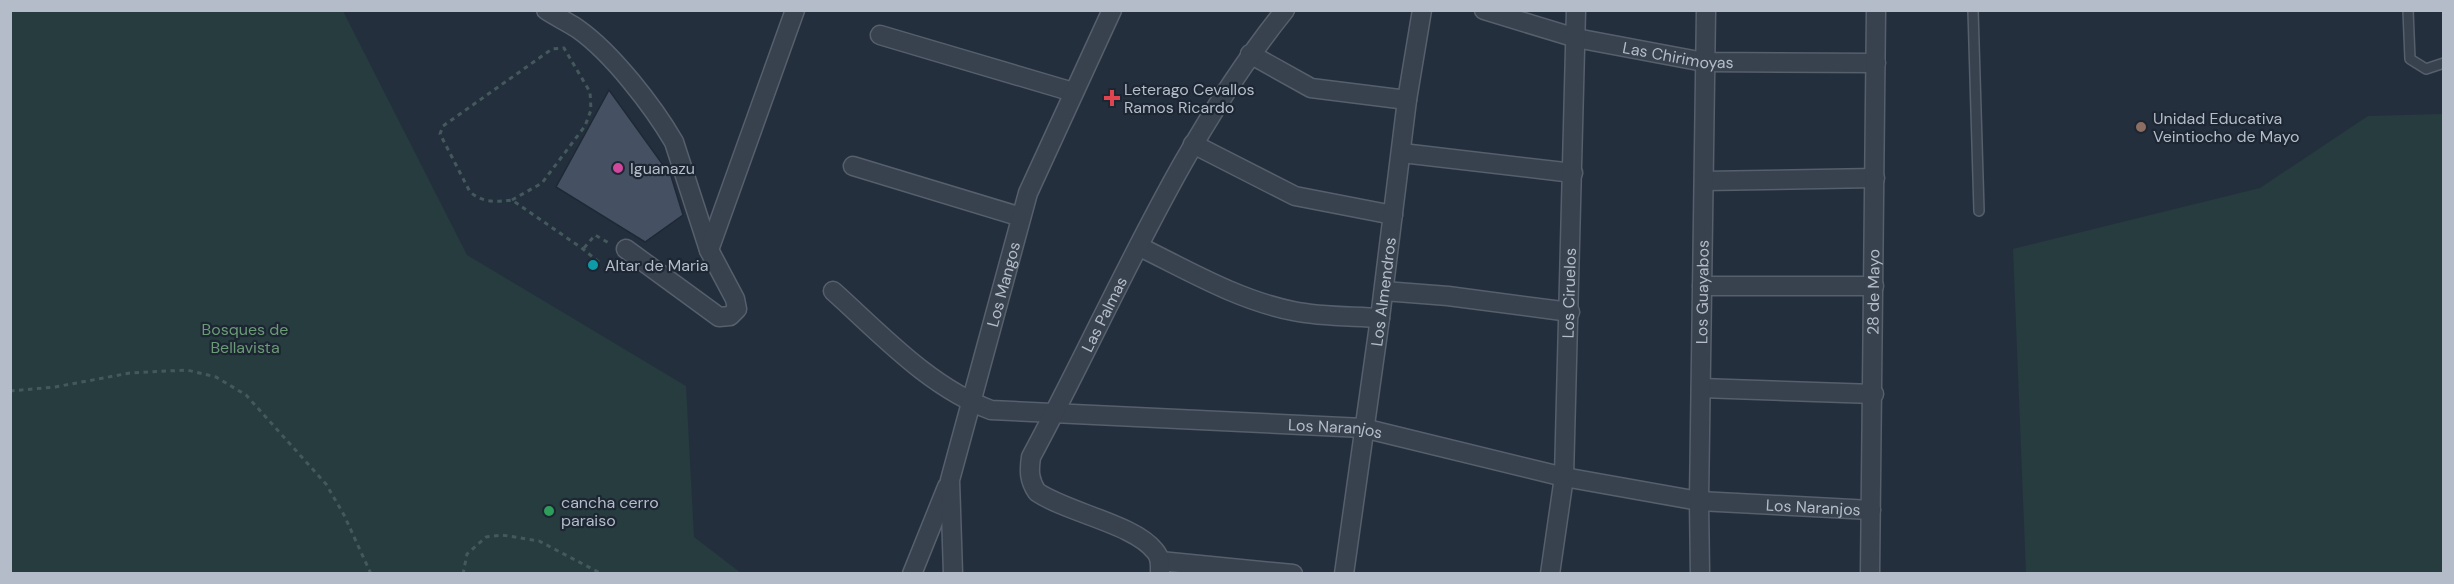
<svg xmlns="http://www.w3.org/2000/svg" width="2454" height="584" font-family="'DM Sans',sans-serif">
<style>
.green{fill:#263c3f}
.building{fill:#455162;stroke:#1f2835;stroke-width:1.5}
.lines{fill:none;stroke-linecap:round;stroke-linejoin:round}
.service-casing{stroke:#565f6c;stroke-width:12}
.minor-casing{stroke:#565f6c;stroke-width:21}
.path{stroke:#44595c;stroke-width:3;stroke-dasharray:4.5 4.5;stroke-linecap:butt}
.service{stroke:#38414e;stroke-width:9}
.minor{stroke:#38414e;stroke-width:18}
.health-dot{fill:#e0444e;stroke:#1d2633;stroke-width:2}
.education-dot{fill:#8d6e63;stroke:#1d2633;stroke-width:2}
.hotel-dot{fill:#d1479c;stroke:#1d2633;stroke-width:2}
.culture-dot{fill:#0f9aa8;stroke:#1d2633;stroke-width:2}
.leisure-dot{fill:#2e9e5b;stroke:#1d2633;stroke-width:2}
.labels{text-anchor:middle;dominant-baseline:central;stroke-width:4.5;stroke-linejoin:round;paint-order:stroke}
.street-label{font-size:16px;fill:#b4bcc9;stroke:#1d2633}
.poi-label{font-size:16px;fill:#b4bcc9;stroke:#1d2633;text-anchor:start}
.park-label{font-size:16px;fill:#6b9a76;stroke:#1d2633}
</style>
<rect width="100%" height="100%" fill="#242f3e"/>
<g class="green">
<polygon points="10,11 343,11 467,255 686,386 694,537 741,573 11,573"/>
<polygon points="2443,114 2443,573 2026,573 2013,249 2260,188 2368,116"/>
</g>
<polygon class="building" points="609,90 671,176 683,215 645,242 556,187"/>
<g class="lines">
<defs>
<g id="service">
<polyline points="1973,10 1979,211"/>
<polyline points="2408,10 2410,59 2426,69 2444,63"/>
</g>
<g id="minor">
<path d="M546 10C556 17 568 22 578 29 612 53 653 106 674 142L709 250 735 299 737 309 730 316 719 317 626 249"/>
<path id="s1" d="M1484 10 1576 38 1704 62 1876 63"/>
<polyline points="880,35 1073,92"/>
<polyline points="1250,54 1311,88 1407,100"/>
<polyline points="1193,144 1295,196 1393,215"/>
<polyline points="1402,153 1573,173"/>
<polyline points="853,166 1021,217"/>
<polyline points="1704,181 1875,178"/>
<path d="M1140 247C1189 271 1238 300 1293 311 1321 317 1352 316 1380 318"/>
<polyline points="709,250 795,10"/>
<polyline points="1702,286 1874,286"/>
<path id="s2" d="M833 291C881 334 929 387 991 410L1363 428 1564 477 1699 501 1871 510"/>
<polyline points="1384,291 1448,296 1570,312"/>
<polyline points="1701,388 1874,394"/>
<polyline points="1160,561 1293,574"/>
<polyline points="912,574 947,487"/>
<path id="s3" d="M953 574 950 480 1028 193 1112 10"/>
<path id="s4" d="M1160 574C1160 565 1161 558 1155 551 1134 524 1068 513 1037 492 1029 480 1029 471 1031 457 1112 307 1177 144 1285 10"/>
<path id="s5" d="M1344 574 1380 318 1407 100 1422 10"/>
<path id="s6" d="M1550 574 1564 477 1576 10"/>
<path id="s7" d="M1700 574 1699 501 1706 10"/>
<path id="s8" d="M1870 574 1876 10"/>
</g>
</defs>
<use href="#service" class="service-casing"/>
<use href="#minor" class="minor-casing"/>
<g class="path">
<path d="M512 200 542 183 585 126 591 110 590 92 564 48 552 49 443 126 440 134 470 192C483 203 496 202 512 200L583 249 600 263"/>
<polyline points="584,248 595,235 609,243 610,241"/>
<polyline points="10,391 55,387 130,373 187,370 216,377 246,395 326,484 344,515 371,574"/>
<polyline points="463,574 467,554 486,537 502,535 539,541 602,574"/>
</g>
<use href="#service" class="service"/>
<use href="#minor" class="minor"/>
</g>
<path class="health-dot" d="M1109 89h6v6h6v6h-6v6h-6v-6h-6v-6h6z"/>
<circle class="education-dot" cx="2141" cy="127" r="6"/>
<circle class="hotel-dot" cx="618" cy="168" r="6"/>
<circle class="culture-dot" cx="593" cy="265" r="6"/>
<circle class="leisure-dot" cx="549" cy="511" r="6"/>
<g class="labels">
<g class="street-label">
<text stroke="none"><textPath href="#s1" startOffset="200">Las Chirimoyas</textPath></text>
<text stroke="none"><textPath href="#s3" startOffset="297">Los Mangos</textPath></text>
<text stroke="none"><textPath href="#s5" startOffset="285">Los Almendros</textPath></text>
<text stroke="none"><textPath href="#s7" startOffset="282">Los Guayabos</textPath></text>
<text stroke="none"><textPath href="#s8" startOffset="282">28 de Mayo</textPath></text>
<text stroke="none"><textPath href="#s6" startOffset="282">Los Ciruelos</textPath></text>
<text stroke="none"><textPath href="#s4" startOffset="354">Las Palmas</textPath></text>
<text stroke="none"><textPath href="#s2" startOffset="544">Los Naranjos</textPath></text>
<text stroke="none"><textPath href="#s2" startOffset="1030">Los Naranjos</textPath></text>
</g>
<g class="poi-label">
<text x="1124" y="89">Leterago Cevallos<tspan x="1124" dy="18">Ramos Ricardo</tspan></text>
<text x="2153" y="118">Unidad Educativa<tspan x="2153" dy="18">Veintiocho de Mayo</tspan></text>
<text x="630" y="168">Iguanazu</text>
<text x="605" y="265">Altar de Maria</text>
<text x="561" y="502">cancha cerro<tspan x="561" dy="18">paraiso</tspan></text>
</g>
<g class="park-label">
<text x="245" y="329">Bosques de<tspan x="245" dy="18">Bellavista</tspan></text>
</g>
</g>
<rect width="2454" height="584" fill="none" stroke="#b4bcc9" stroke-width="24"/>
</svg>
